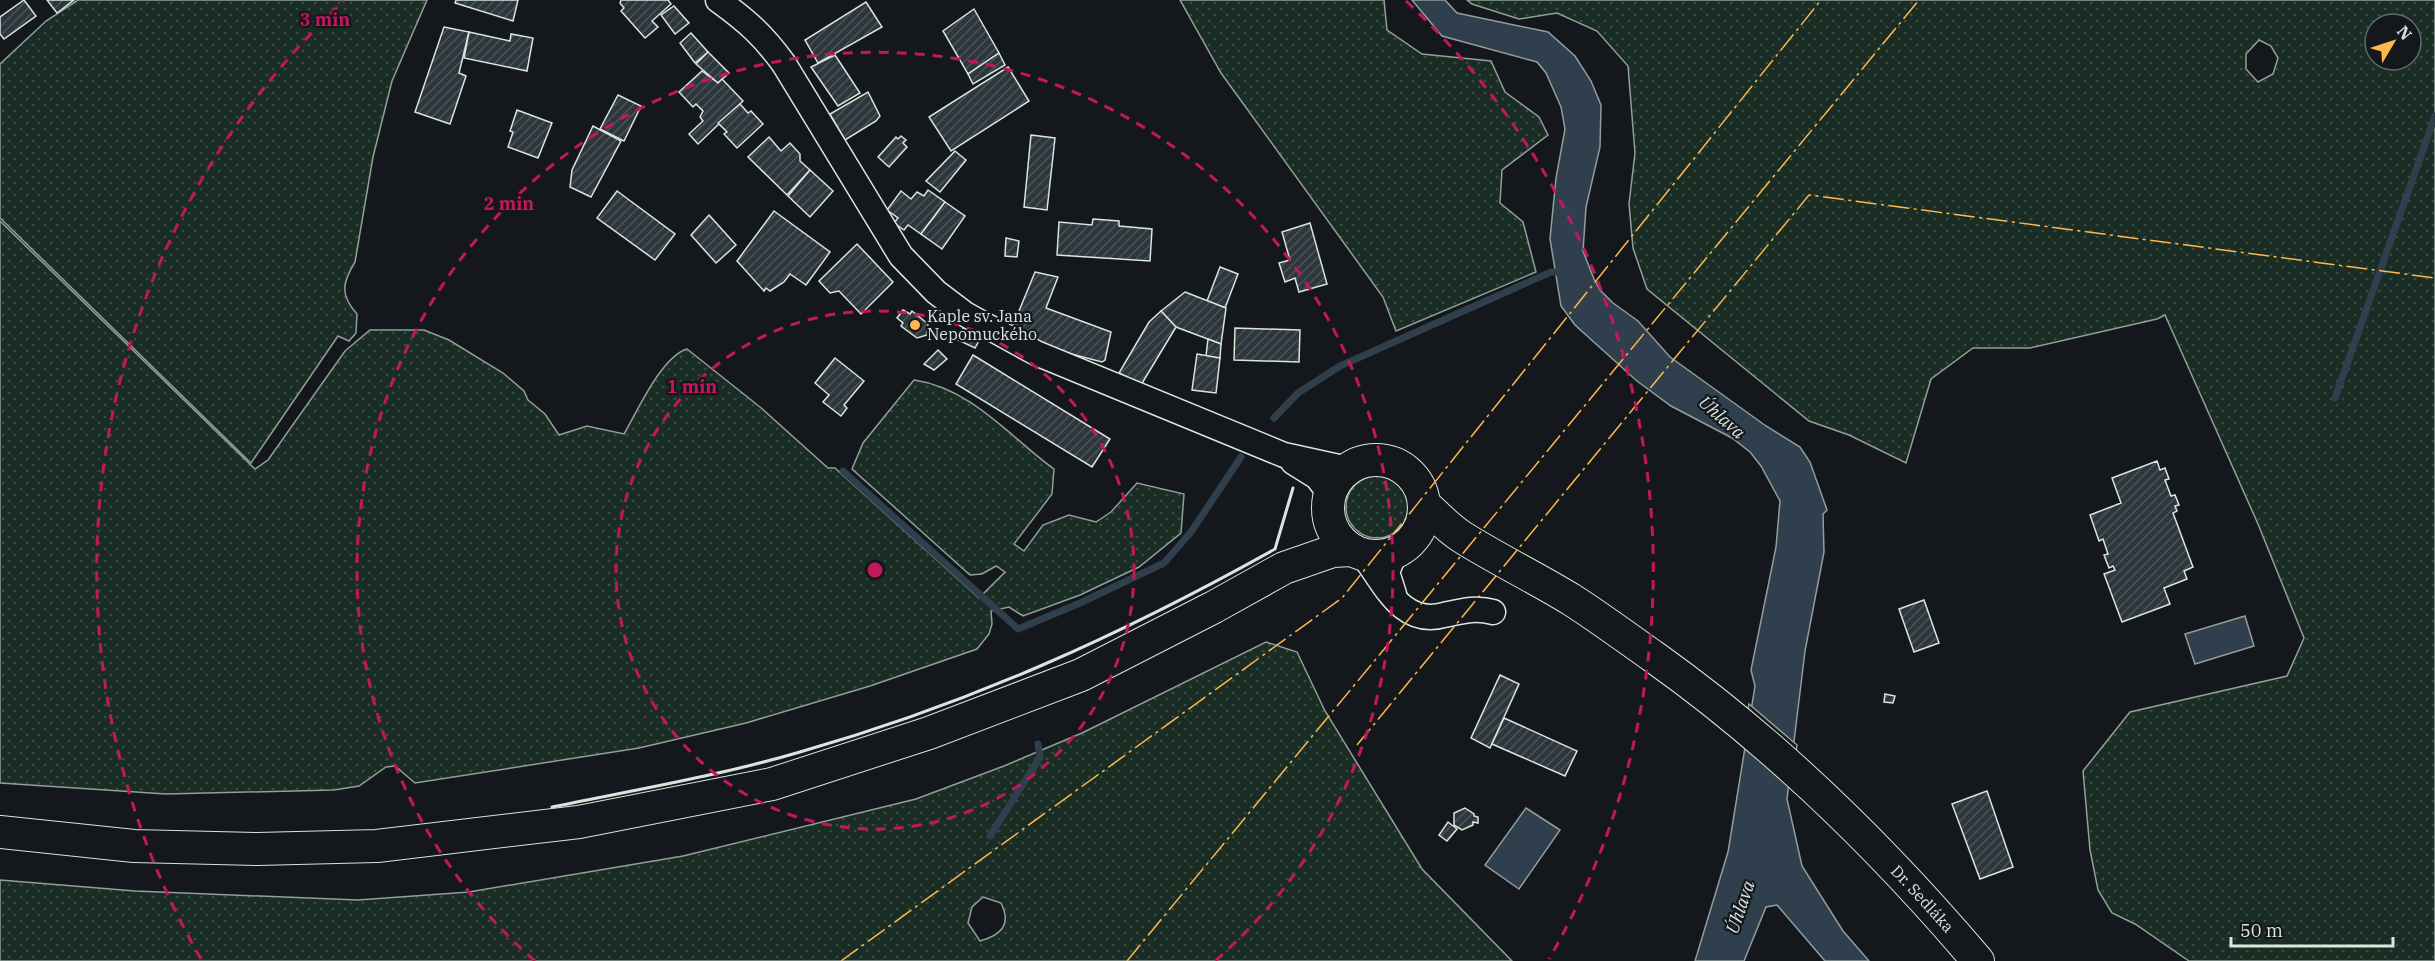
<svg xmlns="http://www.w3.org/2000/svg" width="2435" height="961" font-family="'IBM Plex Serif',serif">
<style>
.grass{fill:url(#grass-dots);stroke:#939e99;stroke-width:1.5;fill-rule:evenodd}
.water{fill:#2f3f4d;stroke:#939e99;stroke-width:1.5}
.pier{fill:#14181c;stroke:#939e99;stroke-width:1.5}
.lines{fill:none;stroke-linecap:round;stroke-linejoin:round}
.stream{stroke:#2f3f4d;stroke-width:7}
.building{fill:url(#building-hatch);stroke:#d8e6dc;stroke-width:1.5}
.minor-casing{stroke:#d8e6dc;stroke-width:27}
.major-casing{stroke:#d8e6dc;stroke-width:34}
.minor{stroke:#14181c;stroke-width:24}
.major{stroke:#14181c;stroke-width:32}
.wall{stroke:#d8e6dc;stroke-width:3}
.power{stroke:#ffb74d;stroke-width:1.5;stroke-dasharray:21 4.5 3 4.5;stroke-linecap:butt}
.ring{fill:none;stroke:#c2185b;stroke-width:3;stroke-dasharray:10 8}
.poi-dot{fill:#ffb74d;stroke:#14181c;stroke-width:2}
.labels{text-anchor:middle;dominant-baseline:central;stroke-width:4.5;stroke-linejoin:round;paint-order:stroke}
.poi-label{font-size:16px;fill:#d8e6dc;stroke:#14181c;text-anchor:start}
.street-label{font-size:16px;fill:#d8e6dc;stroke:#14181c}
.water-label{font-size:18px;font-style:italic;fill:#d8e6dc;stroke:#14181c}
.centre{fill:#c2185b;stroke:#14181c;stroke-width:3}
.ring-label{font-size:18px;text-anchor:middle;font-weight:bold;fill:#c2185b;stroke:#14181c;stroke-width:4.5;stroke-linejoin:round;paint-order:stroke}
</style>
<defs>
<pattern id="grass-dots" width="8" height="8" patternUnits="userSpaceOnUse" patternTransform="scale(1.5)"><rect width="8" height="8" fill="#1a2d24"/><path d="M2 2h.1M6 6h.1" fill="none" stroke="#3b4b43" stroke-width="1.8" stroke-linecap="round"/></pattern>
<pattern id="building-hatch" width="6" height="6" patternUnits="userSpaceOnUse" patternTransform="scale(1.5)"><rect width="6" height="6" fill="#2c363c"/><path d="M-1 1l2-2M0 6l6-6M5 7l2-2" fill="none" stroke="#4a5358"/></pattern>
</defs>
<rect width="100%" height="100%" fill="#14181c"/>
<g class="grass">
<path d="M78 0H427L392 81 373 157 355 262C342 283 340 295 357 314L356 333 349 341 338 336 251 463 0 218V64L46 21Z"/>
<polygon points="1180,0 1384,0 1387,30 1422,54 1491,61 1505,92 1539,117 1548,135 1502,170 1500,203 1523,222 1536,272 1396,331 1383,297 1221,73"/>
<path d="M1467 0H2435V961H2189L2135 924 2112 913 2098 890 2090 850 2083 771 2130 712 2287 676 2304 638 2258 524 2165 315 2157 319 2030 348H1973L1931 379 1906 463 1849 435 1809 421 1647 289 1633 248 1629 204 1635 153 1628 66 1597 31 1557 13 1519 19 1472 4ZM2375 24H2411V60H2375ZM2259 40 2271 46 2278 58 2273 74 2258 82 2246 69V54Z"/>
<path d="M0 221 255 469 268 460 345 351 370 330H424L449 340 503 373 524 391 528 400 545 414 559 435 587 426 624 434C637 412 661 357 687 349L760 407 828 468H835L979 598 1005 572 996 566 982 574 970 575 852 469 863 443 914 380C971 388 1010 437 1054 469L1052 494 1014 544 1024 551 1043 525 1069 515 1096 522 1111 512 1137 483 1184 494 1181 533 1139 567 1080 595 1023 616 1009 607 991 611 992 624 989 634 977 649 870 686 746 723 639 748 415 783 395 766 386 767 359 786 334 790 166 794 0 783Z"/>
<circle cx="1377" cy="507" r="31"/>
<path d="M1266 642 1297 652 1325 711 1422 869 1512 961H0V880L135 891 358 900 469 892 683 856 916 799 1004 766 1082 733ZM983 897 1001 903C1012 925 1001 935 980 941L968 923 972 907Z"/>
</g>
<g class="water">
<polygon points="1412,0 1445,0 1457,13 1548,32 1575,56 1591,81 1601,105 1600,147 1586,207 1583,251 1594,279 1600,290 1613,303 1638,321 1670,357 1766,426 1800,447 1810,462 1827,510 1823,514 1824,552 1805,651 1787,799 1802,866 1843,931 1869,961 1825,961 1777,905 1766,907 1744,961 1695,961 1728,852 1755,686 1751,670 1776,547 1780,501 1761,466 1750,452 1732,438 1671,406 1637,381 1575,325 1561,306 1550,239 1556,178 1565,129 1561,107 1546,73 1537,62 1442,36"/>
<polygon points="2245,616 2254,646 2195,664 2185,634"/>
<polygon points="1526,808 1560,830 1519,889 1485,865"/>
</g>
<polygon class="pier" points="1749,704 1797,745 1792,783 1743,740"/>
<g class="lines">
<g class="stream">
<polyline points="2335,398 2435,116"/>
<polyline points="1274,418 1298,393 1340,366 1551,272 1563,272"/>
<polyline points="843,471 1018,629 1080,603 1164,563 1191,532 1241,457"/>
<polyline points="990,836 1040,757 1038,744"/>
</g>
</g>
<g class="building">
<polygon points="24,0 36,16 4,39 0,34 0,17"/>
<polygon points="47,0 74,0 57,13"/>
<polygon points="456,0 518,0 513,21 455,3"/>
<polygon points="621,0 668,0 671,4 652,21 658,27 645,38 621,11 624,8 620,3"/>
<polygon points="866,2 882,27 818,63 805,40"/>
<polygon points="674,6 689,23 675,34 661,15"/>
<polygon points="974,9 999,53 968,74 943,31"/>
<polygon points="444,27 469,32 459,73 466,76 450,124 415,112"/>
<polygon points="469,32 510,41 511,34 533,38 527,71 464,58"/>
<polygon points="691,33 708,52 695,63 680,43"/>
<polygon points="708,52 729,73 718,83 696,64"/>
<polygon points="999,53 1005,65 973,84 968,74"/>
<polygon points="835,55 860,93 838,106 811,67"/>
<polygon points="1008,67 1029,101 951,151 929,117"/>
<polygon points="702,71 718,83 722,79 743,101 698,144 689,134 703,121 700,117 703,111 696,104 693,107 679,92"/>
<polygon points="868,92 880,116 876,121 845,140 830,114"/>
<polygon points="618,95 641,106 624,141 600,129"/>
<polygon points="740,104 748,113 751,111 763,124 737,148 724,134 727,132 718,123"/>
<polygon points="517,110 552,123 538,158 508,147 513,132 510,131"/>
<polygon points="593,126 621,141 591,197 570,187 572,170"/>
<polygon points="1031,135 1055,138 1047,210 1024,207"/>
<polygon points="901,136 906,140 903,143 907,147 889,167 878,157 896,137 898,139"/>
<polygon points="769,137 781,151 790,143 800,154 800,161 810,170 787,195 748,157"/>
<polygon points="955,151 966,160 940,192 926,181"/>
<polygon points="810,170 833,191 810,217 788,196"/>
<polygon points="928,190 945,202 921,234 908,225 904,230 894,223 898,218 887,210 901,191 911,199 917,192 924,196"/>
<polygon points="617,191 675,234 655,260 597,218"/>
<polygon points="945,202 965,216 942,249 921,234"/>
<polygon points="774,211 830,252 806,285 790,274 784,282 770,291 766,288 764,291 737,261"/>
<polygon points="709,215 736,245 716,263 691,235"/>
<polygon points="1093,219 1119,221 1119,226 1152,229 1150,261 1057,255 1059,222 1092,225"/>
<polygon points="1310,223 1327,284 1299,292 1295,278 1285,282 1279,263 1290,260 1282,232"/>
<polygon points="1006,238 1019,241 1017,257 1005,256"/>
<polygon points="857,244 893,282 861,314 839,291 830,293 819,281"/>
<polygon points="1220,267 1238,274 1225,308 1207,301"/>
<polygon points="1035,272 1058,277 1046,308 1111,332 1105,360 1102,362 1060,351 1012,328"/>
<polygon points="1185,292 1226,308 1221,344 1176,327 1161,311"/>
<polygon points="903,310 910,314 912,311 928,324 927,335 917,338 901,326 903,323 897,318"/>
<polygon points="1161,311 1176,327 1141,385 1119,373 1149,322"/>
<polygon points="963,328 981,337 975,348 958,340"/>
<polygon points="1235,328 1300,330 1299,362 1234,360"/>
<polygon points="1208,339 1221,344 1220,358 1206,356"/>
<polygon points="938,350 947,359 934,370 924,364"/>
<polygon points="1197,354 1220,358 1216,393 1192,390"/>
<polygon points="973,355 1110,439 1092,467 956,384"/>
<polygon points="835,358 864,381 844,405 847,408 841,416 823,402 829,395 815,383"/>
<polygon points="2157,461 2160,470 2165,468 2169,479 2165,480 2171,496 2175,495 2179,505 2175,506 2177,511 2173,513 2193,567 2184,571 2187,579 2164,588 2170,604 2122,622 2104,574 2115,570 2113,566 2109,568 2104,555 2108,554 2103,539 2099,541 2090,515 2121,503 2112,478"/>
<polygon points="1924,600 1939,643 1914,652 1899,609"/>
<polygon points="1500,675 1519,684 1490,748 1471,738"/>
<polygon points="1885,694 1895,696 1893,703 1884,702"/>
<polygon points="1504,718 1577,751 1565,776 1492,744"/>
<polygon points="1987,791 2013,867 1980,879 1952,804"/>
<polygon points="1465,808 1474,814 1474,816 1478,817 1478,823 1473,822 1473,825 1462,830 1454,825 1454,813"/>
<polygon points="1448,822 1457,829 1447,841 1439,835"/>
</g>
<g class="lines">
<defs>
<g id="minor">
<path d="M718 0C747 21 763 35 784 64L901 256 936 292 965 314 1036 353 1284 455 1348 469"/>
<polyline points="1293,462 1317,477 1330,494"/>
<path d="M1362 554C1384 582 1401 627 1444 615 1462 611 1476 607 1493 612"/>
<polyline points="1394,594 1387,572 1395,553"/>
</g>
<g id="major">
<circle cx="1376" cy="508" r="48"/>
<path id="s1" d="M1424 504C1436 515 1448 528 1462 537 1497 559 1536 578 1572 600 1600 618 1627 638 1654 657 1775 743 1882 848 1978 961"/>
<polyline points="0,832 134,846 257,849 377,846 579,822 772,784 929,733 1081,675 1214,607 1284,568 1333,551 1352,550"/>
</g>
</defs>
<use href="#minor" class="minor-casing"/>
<use href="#major" class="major-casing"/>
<use href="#minor" class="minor"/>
<use href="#major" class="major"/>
<path class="wall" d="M552 807C635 790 718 776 800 752 969 704 1121 635 1275 549L1293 488"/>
<g class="power">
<polyline points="1357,745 1809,195 2435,278"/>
<polyline points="841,961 1342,598 1821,0"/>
<polyline points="1127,961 1919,0"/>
</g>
</g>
<g class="ring">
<circle cx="875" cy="570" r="259"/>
<path d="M535 961A518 518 0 1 1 1215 961"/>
<path d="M201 959A778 778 0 0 1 344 1M1406 1A778 778 0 0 1 1549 959"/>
</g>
<circle class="poi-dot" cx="915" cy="325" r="6"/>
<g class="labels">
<g class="poi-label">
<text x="927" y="316">Kaple sv. Jana<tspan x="927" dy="18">Nepomuckého</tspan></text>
</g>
<g class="street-label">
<text stroke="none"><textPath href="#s1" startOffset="639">Dr. Sedláka</textPath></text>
</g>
<g class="water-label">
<text transform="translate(1722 417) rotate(41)">Úhlava</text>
<text transform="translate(1740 907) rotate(-71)">Úhlava</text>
</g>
</g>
<circle cx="875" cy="570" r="9" class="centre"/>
<g class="ring-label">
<text x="325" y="26">3 min</text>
<text x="509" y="210">2 min</text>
<text x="692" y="393">1 min</text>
</g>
<g transform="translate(2393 42) rotate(51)"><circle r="28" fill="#14181c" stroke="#626a69" stroke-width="1.5"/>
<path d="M0-4.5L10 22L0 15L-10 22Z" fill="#ffb74d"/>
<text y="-9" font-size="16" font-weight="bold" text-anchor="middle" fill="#d8e6dc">N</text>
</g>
<path d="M2231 937v9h162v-9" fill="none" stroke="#d8e6dc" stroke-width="3"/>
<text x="2240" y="937" font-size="18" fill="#d8e6dc" stroke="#14181c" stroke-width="4.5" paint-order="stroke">50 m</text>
</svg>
